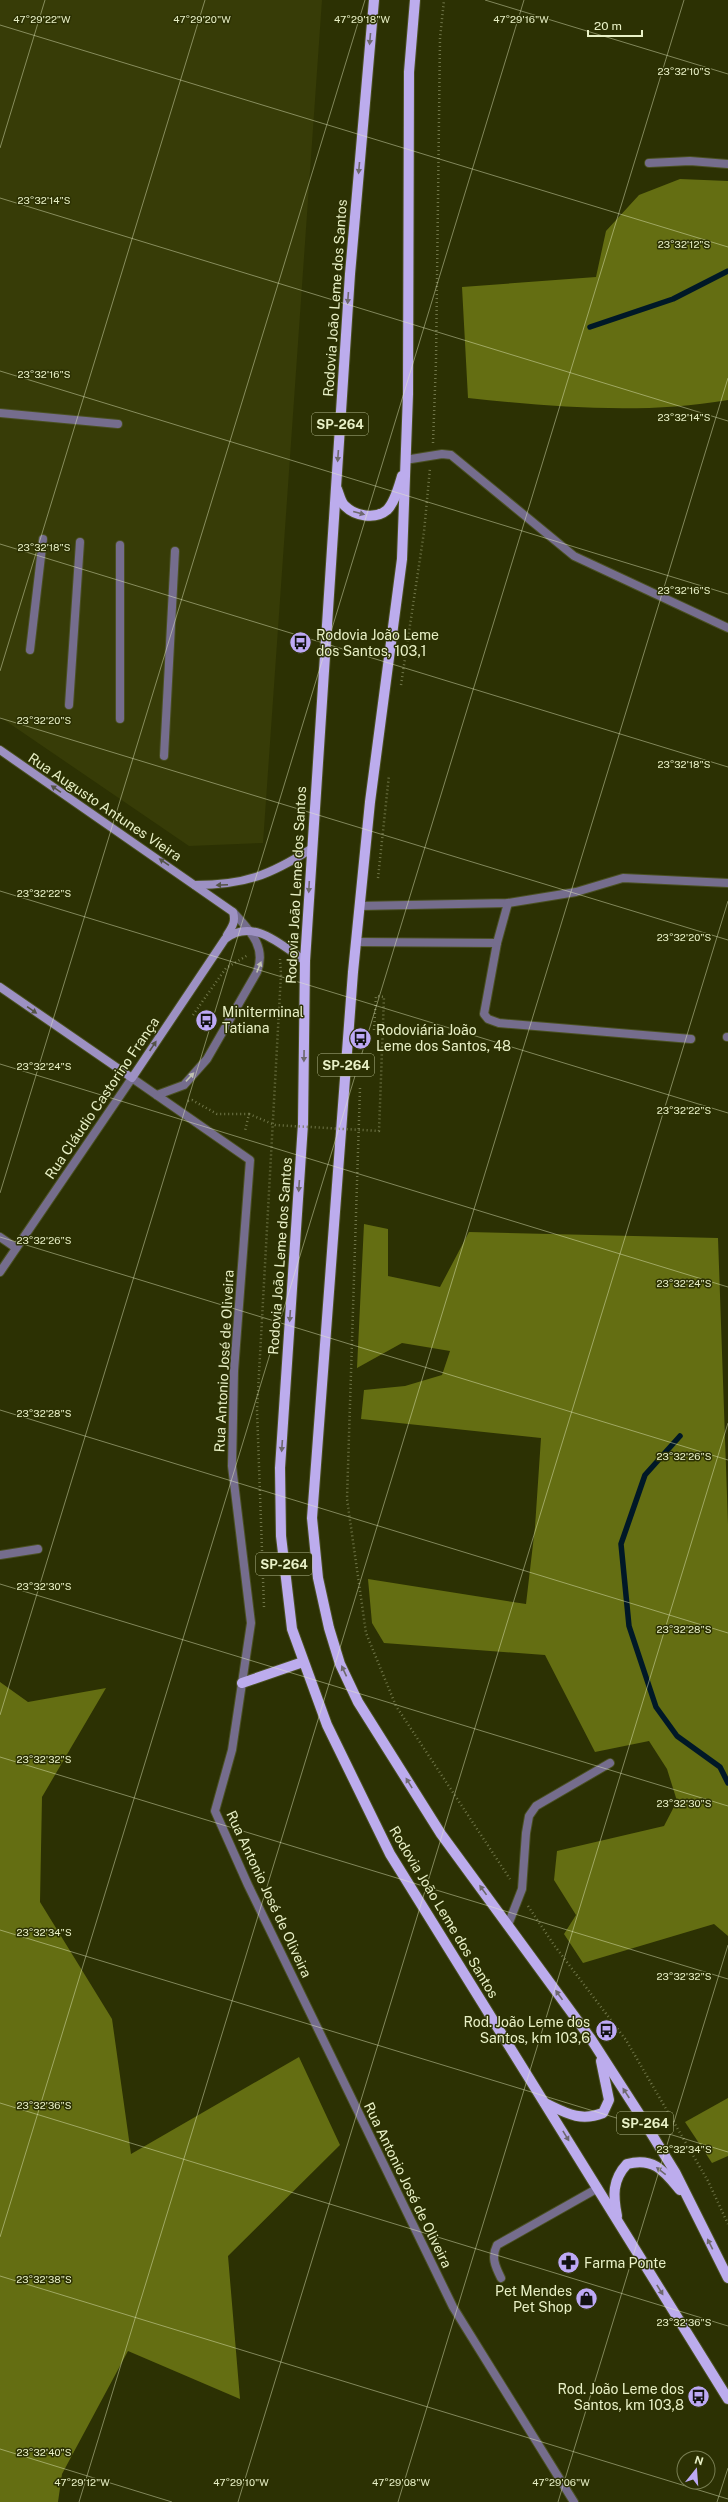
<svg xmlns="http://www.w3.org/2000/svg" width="728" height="2502" font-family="'Public Sans',sans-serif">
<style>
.built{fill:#373c07}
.forest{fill:#646e12}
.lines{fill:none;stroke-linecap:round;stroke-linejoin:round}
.stream{stroke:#001827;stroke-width:5.5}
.lane-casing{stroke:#4a5022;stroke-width:10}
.street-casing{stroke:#4a5022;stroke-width:10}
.secondary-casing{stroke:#4a5022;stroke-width:10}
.primary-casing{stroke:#4a5022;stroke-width:12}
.path{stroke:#707649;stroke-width:2.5;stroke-dasharray:1 3;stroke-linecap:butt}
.lane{stroke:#756d8d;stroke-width:8}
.street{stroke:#756d8d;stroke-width:8}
.secondary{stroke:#9d91c3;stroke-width:8}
.primary{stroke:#bcaced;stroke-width:10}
.path-bridge{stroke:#707649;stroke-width:2.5;stroke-dasharray:1 3;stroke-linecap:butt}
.oneway{fill:#6d686c}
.oneway2{fill:#545346}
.oneway3{fill:#c0c2b2}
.ticks{fill:none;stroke:#e8f0c6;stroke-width:1;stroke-opacity:0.45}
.labels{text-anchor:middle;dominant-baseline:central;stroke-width:3;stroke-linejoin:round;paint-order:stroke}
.shield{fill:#2c3103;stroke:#b0b78c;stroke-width:1}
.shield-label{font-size:13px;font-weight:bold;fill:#e8f0c6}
.street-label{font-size:14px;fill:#e8f0c6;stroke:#2c3103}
.poi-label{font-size:14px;fill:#e8f0c6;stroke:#2c3103;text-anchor:start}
.ticks-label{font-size:10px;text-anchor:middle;fill:#e8f0c6;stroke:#2c3103;stroke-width:3;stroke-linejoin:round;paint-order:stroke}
</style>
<rect width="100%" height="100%" fill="#2c3103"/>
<polygon class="built" points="0,0 322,0 263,843 189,846 0,717"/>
<g class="forest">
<path d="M680 179 728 181V400C642 415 554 407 468 398L462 287 596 277 606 231 639 195Z"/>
<polygon points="364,1224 388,1229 388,1276 440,1287 469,1232 718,1238 728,1524 728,1936 714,1924 583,1963 564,1934 576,1915 554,1880 557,1851 664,1826 677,1801 667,1769 649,1741 595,1752 545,1655 384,1643 372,1623 368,1579 526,1604 535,1527 541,1438 361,1419 364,1390 405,1386 442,1375 450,1351 402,1343 357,1368"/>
<polygon points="0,1682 28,1702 106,1688 42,1797 40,1902 112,2019 131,2154 299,2057 340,2145 228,2256 240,2399 128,2351 62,2474 58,2502 0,2502"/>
<polygon points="728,2098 728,2156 712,2163 685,2122"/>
</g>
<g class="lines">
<g class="stream">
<polyline points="590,327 673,299 728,271"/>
<polyline points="680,1436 645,1475 621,1544 629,1626 656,1707 677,1736 720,1767 728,1783"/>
</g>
<defs>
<g id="lane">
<polyline points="649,163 690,161 728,164"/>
<polyline points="0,413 118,424"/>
<polyline points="405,460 442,454 451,455 574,556 728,628"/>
<polyline points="120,545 120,719"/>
<polyline points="30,650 43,539"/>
<polyline points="69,705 80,542"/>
<polyline points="164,756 175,551"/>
<polyline points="359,906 508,903 576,892 623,878 728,883"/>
<polyline points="356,942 497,943 484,1014 488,1019 499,1023 691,1039"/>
<polyline points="497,943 508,903"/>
<path d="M157 1095 184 1085 207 1059 257 972C267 946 249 930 233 912"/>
<polyline points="508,1925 522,1889 526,1833 529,1816 536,1806 610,1763"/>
<path d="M501 2278C495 2266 491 2257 497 2245L598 2188"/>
</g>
<g id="street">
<polyline points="727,1037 728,1037"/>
<polyline points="0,1237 16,1248"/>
<polyline points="0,1272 132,1078 250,1160 234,1371 232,1466 251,1623 232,1750 215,1811 248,1885 453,2307 574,2502"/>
<polyline points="0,1555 38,1549"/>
</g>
<g id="secondary">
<path d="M0 750 233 912C236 922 232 927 227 935"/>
<path d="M195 885C245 885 270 875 311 849"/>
<path d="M0 987 132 1078 225 939C253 917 281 945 305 961"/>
</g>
<g id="primary">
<polyline points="374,0 350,274 305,961 303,1124 280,1468 281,1536 292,1629 327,1725 390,1854 728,2399"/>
<polyline points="415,0 409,72 408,394 402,559 370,802 353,972 312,1518 318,1578 329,1628 340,1664 358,1702 441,1834 591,2039 638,2112 675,2172 728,2278"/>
<path d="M337 489C339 494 341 503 345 506 355 516 375 520 387 510 395 502 399 486 402 476"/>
<polyline points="242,1683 303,1662"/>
<path d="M545 2103C566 2113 580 2122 603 2113L609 2100 601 2061"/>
<path d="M617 2216C613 2196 612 2180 627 2164 654 2157 664 2171 680 2190"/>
</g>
</defs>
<use href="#lane" class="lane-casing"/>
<use href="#street" class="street-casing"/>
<use href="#secondary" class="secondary-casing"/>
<use href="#primary" class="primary-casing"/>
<g class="path">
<polyline points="433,443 436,361 440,38 444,0"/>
<polyline points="401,685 424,532 430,468"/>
<polyline points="378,878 389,775"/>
<polyline points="193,1015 226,968 248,955"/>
<polyline points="374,1030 376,996 384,997"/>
<polyline points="360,1088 347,1499 366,1633 396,1706 510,1879"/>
<polyline points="188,1101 192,1100 217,1114 249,1114 245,1131"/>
<polyline points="264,1607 257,1410 281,974 280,959"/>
<polyline points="528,1906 554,1945 626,2040 708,2181 728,2224"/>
</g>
<use href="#lane" class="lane"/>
<use href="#street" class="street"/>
<use href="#secondary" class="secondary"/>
<use href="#primary" class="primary"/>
<polyline class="path-bridge" points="249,1114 275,1125 379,1131 384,997"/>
</g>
<defs><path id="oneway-solid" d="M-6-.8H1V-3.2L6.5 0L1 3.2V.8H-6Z"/></defs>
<g class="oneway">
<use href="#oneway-solid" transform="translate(370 39) rotate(95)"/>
<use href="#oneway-solid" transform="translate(359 168) rotate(95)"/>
<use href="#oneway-solid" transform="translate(348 298) rotate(94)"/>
<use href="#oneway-solid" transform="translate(338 456) rotate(94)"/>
<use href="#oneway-solid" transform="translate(359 513) rotate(15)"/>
<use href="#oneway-solid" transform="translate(309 887) rotate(93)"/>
<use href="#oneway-solid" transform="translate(304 1056) rotate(91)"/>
<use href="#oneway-solid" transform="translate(299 1186) rotate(94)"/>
<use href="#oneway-solid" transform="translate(290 1316) rotate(94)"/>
<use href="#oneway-solid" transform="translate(282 1446) rotate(94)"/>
<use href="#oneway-solid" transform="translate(344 1671) rotate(-115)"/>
<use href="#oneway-solid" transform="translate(409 1783) rotate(-122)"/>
<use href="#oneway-solid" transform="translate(483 1890) rotate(-126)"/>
<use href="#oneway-solid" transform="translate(559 1995) rotate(-126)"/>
<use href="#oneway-solid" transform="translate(626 2093) rotate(-123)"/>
<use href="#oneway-solid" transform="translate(566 2136) rotate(59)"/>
<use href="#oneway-solid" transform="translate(661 2171) rotate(-142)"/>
<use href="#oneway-solid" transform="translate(710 2244) rotate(-117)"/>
<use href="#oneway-solid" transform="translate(660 2290) rotate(58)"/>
</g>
<g class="oneway2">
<use href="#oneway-solid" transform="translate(56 789) rotate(-146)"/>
<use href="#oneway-solid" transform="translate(164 862) rotate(-146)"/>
<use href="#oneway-solid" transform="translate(222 885) rotate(178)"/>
<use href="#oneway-solid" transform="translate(32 1010) rotate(35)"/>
<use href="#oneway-solid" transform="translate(153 1046) rotate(-56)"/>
</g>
<g class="oneway3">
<use href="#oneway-solid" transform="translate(259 967) rotate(-68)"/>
<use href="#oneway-solid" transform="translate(190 1077) rotate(-47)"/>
</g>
<path class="ticks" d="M485 0 728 74M0 25 728 247M0 148 45 0M0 198 728 421M0 371 728 594M0 544 728 767M0 671 205 0M0 718 728 940M0 891 728 1113M0 1064 728 1287M0 1193 365 0M0 1237 728 1460M0 1410 728 1633M0 1584 728 1806M0 1715 524 0M0 1757 728 1979M0 1930 728 2152M0 2103 728 2326M0 2237 684 0M0 2276 728 2499M0 2449 172 2502M79 2502 728 378M238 2502 728 901M398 2502 728 1423M558 2502 728 1945M717 2502 728 2468"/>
<defs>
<symbol id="bus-disc" viewBox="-11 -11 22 22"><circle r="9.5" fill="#bda9f5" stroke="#2c3103"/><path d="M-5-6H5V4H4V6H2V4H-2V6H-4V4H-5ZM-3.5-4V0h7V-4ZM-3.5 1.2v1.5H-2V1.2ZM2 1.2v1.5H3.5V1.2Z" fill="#111"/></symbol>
<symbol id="pharmacy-disc" viewBox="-11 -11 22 22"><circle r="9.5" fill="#bda9f5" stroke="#2c3103"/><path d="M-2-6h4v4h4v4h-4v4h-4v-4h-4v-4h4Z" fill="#111"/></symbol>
<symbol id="shop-disc" viewBox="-11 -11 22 22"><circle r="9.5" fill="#bda9f5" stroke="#2c3103"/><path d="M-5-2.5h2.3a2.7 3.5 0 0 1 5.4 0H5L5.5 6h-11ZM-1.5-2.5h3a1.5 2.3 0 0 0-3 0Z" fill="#111"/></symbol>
</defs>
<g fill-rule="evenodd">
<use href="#bus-disc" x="288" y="630" width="25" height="25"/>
<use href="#bus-disc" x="194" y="1008" width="25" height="25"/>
<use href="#bus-disc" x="348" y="1026" width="25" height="25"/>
<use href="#bus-disc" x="594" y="2018" width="25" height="25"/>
<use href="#pharmacy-disc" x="556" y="2250" width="25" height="25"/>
<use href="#shop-disc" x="574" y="2286" width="25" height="25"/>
<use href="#bus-disc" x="686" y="2384" width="25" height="25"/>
</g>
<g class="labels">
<g class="shield">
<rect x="312" y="413" width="56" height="22" rx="3"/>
<rect x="318" y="1054" width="56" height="22" rx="3"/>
<rect x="256" y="1553" width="56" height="22" rx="3"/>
<rect x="617" y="2112" width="56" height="22" rx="3"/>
</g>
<g class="shield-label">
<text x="340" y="424">SP-264</text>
<text x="346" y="1065">SP-264</text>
<text x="284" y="1564">SP-264</text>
<text x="645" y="2123">SP-264</text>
</g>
<g class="street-label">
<text transform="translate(335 298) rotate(-86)">Rodovia João Leme dos Santos</text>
<text transform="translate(105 807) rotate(34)">Rua Augusto Antunes Vieira</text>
<text transform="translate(296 885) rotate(-87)">Rodovia João Leme dos Santos</text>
<text transform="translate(102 1098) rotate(-56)">Rua Cláudio Castorino França</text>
<text transform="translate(280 1256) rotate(-86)">Rodovia João Leme dos Santos</text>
<text transform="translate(224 1361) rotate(-87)">Rua Antonio José de Oliveira</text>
<text transform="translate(269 1894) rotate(65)">Rua Antonio José de Oliveira</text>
<text transform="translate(444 1912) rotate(59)">Rodovia João Leme dos Santos</text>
<text transform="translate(408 2185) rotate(64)">Rua Antonio José de Oliveira</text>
</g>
<g class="poi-label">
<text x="316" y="635">Rodovia João Leme<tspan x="316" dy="16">dos Santos, 103,1</tspan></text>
<text x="222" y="1012">Miniterminal<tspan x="222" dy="16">Tatiana</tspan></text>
<text x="376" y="1030">Rodoviária João<tspan x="376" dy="16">Leme dos Santos, 48</tspan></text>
<text x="590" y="2022" text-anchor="end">Rod. João Leme dos<tspan x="590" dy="16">Santos, km 103,6</tspan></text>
<text x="584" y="2263">Farma Ponte</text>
<text x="572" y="2291" text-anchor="end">Pet Mendes<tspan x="572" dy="16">Pet Shop</tspan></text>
<text x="684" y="2389" text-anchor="end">Rod. João Leme dos<tspan x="684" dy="16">Santos, km 103,8</tspan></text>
</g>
</g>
<g class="ticks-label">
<text x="42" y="23">47°29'22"W</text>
<text x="202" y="23">47°29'20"W</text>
<text x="362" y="23">47°29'18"W</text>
<text x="521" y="23">47°29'16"W</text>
<text x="684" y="75">23°32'10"S</text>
<text x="44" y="204">23°32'14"S</text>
<text x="684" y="248">23°32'12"S</text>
<text x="44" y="378">23°32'16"S</text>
<text x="684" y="421">23°32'14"S</text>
<text x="44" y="551">23°32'18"S</text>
<text x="684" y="594">23°32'16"S</text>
<text x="44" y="724">23°32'20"S</text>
<text x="684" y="768">23°32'18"S</text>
<text x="44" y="897">23°32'22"S</text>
<text x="684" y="941">23°32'20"S</text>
<text x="44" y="1070">23°32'24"S</text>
<text x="684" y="1114">23°32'22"S</text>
<text x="44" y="1244">23°32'26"S</text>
<text x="684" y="1287">23°32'24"S</text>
<text x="44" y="1417">23°32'28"S</text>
<text x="684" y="1460">23°32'26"S</text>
<text x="44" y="1590">23°32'30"S</text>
<text x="684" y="1633">23°32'28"S</text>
<text x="44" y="1763">23°32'32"S</text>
<text x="684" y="1807">23°32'30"S</text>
<text x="44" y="1936">23°32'34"S</text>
<text x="684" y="1980">23°32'32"S</text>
<text x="44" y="2109">23°32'36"S</text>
<text x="684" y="2153">23°32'34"S</text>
<text x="44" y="2283">23°32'38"S</text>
<text x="684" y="2326">23°32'36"S</text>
<text x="44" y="2456">23°32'40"S</text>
<text x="82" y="2486">47°29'12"W</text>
<text x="241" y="2486">47°29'10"W</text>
<text x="401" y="2486">47°29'08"W</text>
<text x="561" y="2486">47°29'06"W</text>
</g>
<g transform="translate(696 2470) rotate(17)"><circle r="19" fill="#2c3103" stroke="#777d51"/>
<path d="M0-3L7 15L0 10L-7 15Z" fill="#bda9f5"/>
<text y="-6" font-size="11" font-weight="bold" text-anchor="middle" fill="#e8f0c6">N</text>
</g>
<path d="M588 30v6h54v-6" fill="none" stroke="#e8f0c6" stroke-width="2"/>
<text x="594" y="30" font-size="12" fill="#e8f0c6" stroke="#2c3103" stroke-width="3" paint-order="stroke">20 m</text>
</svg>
